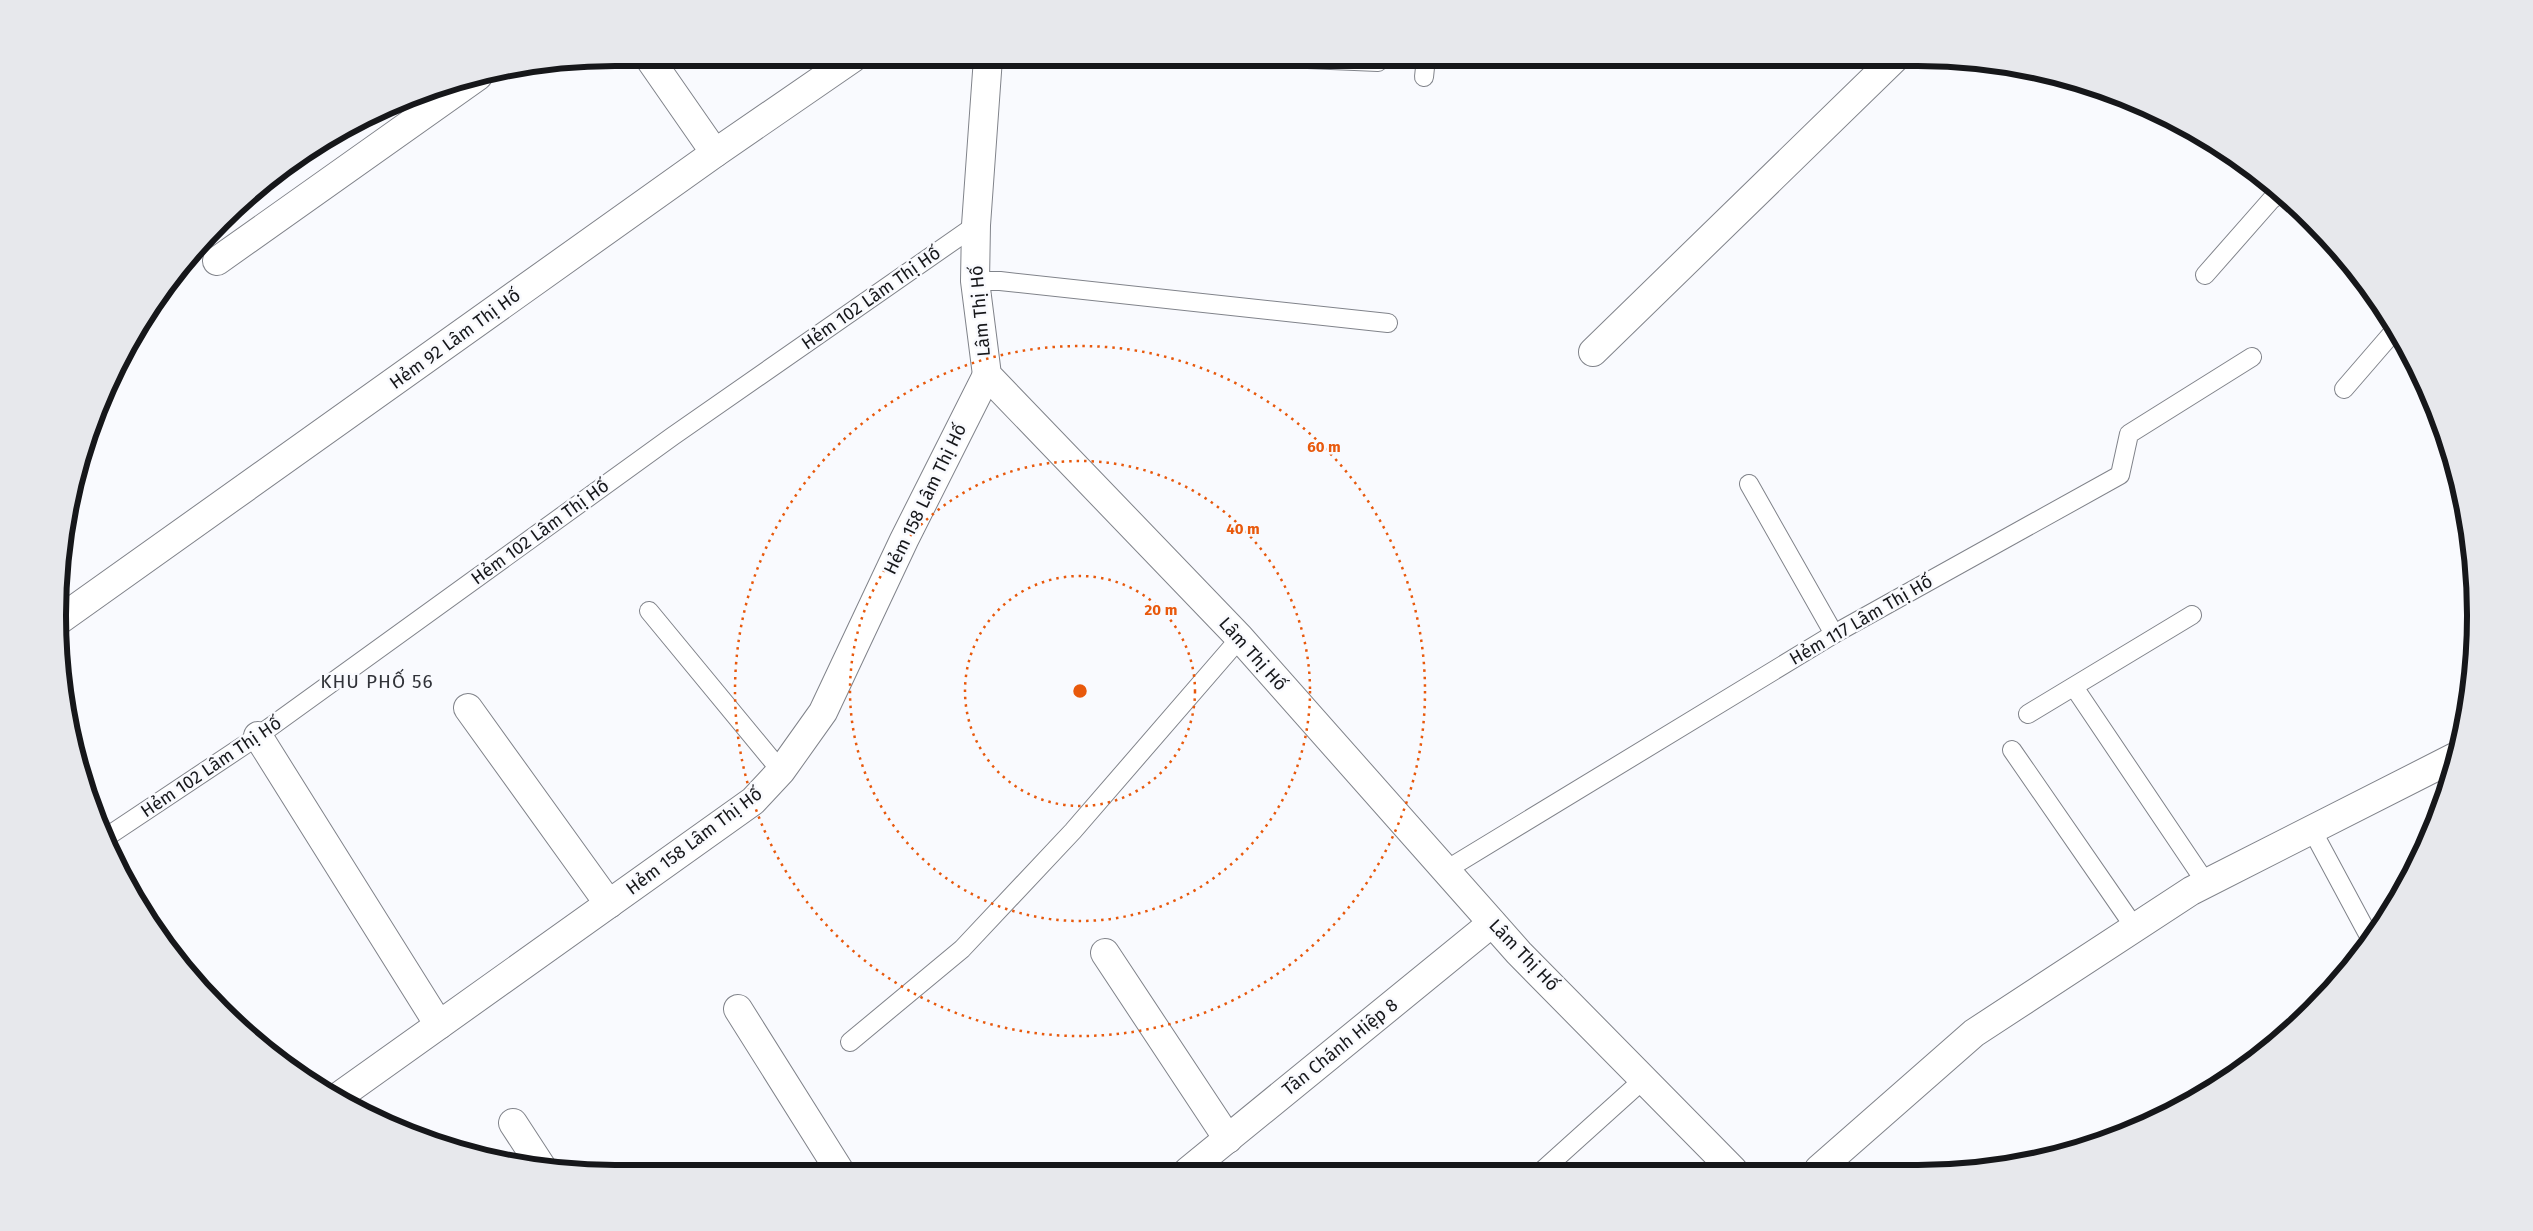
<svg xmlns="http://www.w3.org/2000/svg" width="2533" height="1231" font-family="'Fira Sans',sans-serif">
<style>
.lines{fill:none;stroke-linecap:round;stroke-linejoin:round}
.lane-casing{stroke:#80838a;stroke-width:20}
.street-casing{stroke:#80838a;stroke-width:30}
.lane{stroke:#fff;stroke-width:18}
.street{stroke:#fff;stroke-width:28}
.ring{fill:none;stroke:#e8590c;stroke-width:2.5;stroke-dasharray:2.5 5}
.labels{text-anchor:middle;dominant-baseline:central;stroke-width:5;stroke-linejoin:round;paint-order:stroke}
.street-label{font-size:18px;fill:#16171a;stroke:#f9fafe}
.neighbourhood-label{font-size:19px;letter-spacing:1px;fill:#313339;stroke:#f9fafe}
.rim{fill:none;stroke:#16171a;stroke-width:6}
.centre{fill:#e8590c;stroke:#f9fafe;stroke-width:2.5}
.ring-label{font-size:15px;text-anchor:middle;font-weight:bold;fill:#e8590c;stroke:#f9fafe;stroke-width:5;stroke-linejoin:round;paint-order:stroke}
</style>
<rect width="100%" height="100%" fill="#f9fafe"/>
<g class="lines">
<defs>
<g id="lane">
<polyline points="1284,58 1378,62"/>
<polyline points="1424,77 1426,58"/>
<polyline points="2205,275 2271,200 2279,194"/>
<polyline points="975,281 1000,281 1388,323"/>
<polyline points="2344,389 2395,330"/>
<polyline points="1749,484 1834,634"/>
<polyline points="649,611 781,771"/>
<polyline points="2074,687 2206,883"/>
<polyline points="2028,714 2192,615"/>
<polyline points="2012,750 2135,928"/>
<polyline points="2312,830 2370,938"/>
<polyline points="105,838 258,736 673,436 976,225"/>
<polyline points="1446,870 1834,634 2120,475 2129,434 2252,357"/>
<polyline points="850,1042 962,949 1073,831 1240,638"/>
<polyline points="1543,1170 1644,1079"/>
</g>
<g id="street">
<polyline points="649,58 715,153"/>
<polyline points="988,58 976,225 975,281 987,375 1240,638 1519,953 1733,1170"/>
<polyline points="217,261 478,76"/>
<polyline points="1593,352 1895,58"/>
<polyline points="58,621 715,153 853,58"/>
<polyline points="468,708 609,904"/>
<polyline points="258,736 439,1025"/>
<polyline points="1105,953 1228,1139"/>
<polyline points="738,1009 841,1173"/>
<polyline points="338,1097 753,801 781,771 823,712 904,540 987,375"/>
<polyline points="513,1123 541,1166"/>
<polyline points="1819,1169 1974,1033 2191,891 2455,757"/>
<polyline points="1188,1171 1492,923"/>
</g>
</defs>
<use href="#lane" class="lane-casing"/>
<use href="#street" class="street-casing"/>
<use href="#lane" class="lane"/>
<use href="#street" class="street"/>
</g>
<g class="ring">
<circle cx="1080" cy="691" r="115"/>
<circle cx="1080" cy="691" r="230"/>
<circle cx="1080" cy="691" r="345"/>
</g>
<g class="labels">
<g class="street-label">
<text transform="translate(871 298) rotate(-35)">Hẻm 102 Lâm Thị Hố</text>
<text transform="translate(980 311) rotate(-95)">Lâm Thị Hố</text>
<text transform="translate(455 339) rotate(-36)">Hẻm 92 Lâm Thị Hố</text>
<text transform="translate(925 499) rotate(-64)">Hẻm 158 Lâm Thị Hố</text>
<text transform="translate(540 532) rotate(-36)">Hẻm 102 Lâm Thị Hố</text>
<text transform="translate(1861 620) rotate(-30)">Hẻm 117 Lâm Thị Hố</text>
<text transform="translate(1253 654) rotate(48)">Lâm Thị Hố</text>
<text transform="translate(211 767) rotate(-34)">Hẻm 102 Lâm Thị Hố</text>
<text transform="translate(694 841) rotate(-37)">Hẻm 158 Lâm Thị Hố</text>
<text transform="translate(1524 955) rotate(46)">Lâm Thị Hố</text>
<text transform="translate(1340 1047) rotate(-39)">Tân Chánh Hiệp 8</text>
</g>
<g class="neighbourhood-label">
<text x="377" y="681">KHU PHỐ 56</text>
</g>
</g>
<path d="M0 0H2533V1231H0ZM615 66H1918A549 549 0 0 1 2467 615V616A549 549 0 0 1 1918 1165H615A549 549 0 0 1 66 616V615A549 549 0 0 1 615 66Z" fill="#e7e8ec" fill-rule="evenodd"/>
<path class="rim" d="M615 66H1918A549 549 0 0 1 2467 615V616A549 549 0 0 1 1918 1165H615A549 549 0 0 1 66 616V615A549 549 0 0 1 615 66Z"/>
<circle cx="1080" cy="691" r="8" class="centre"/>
<g class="ring-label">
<text x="1324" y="452">60 m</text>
<text x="1243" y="534">40 m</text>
<text x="1161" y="615">20 m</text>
</g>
</svg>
